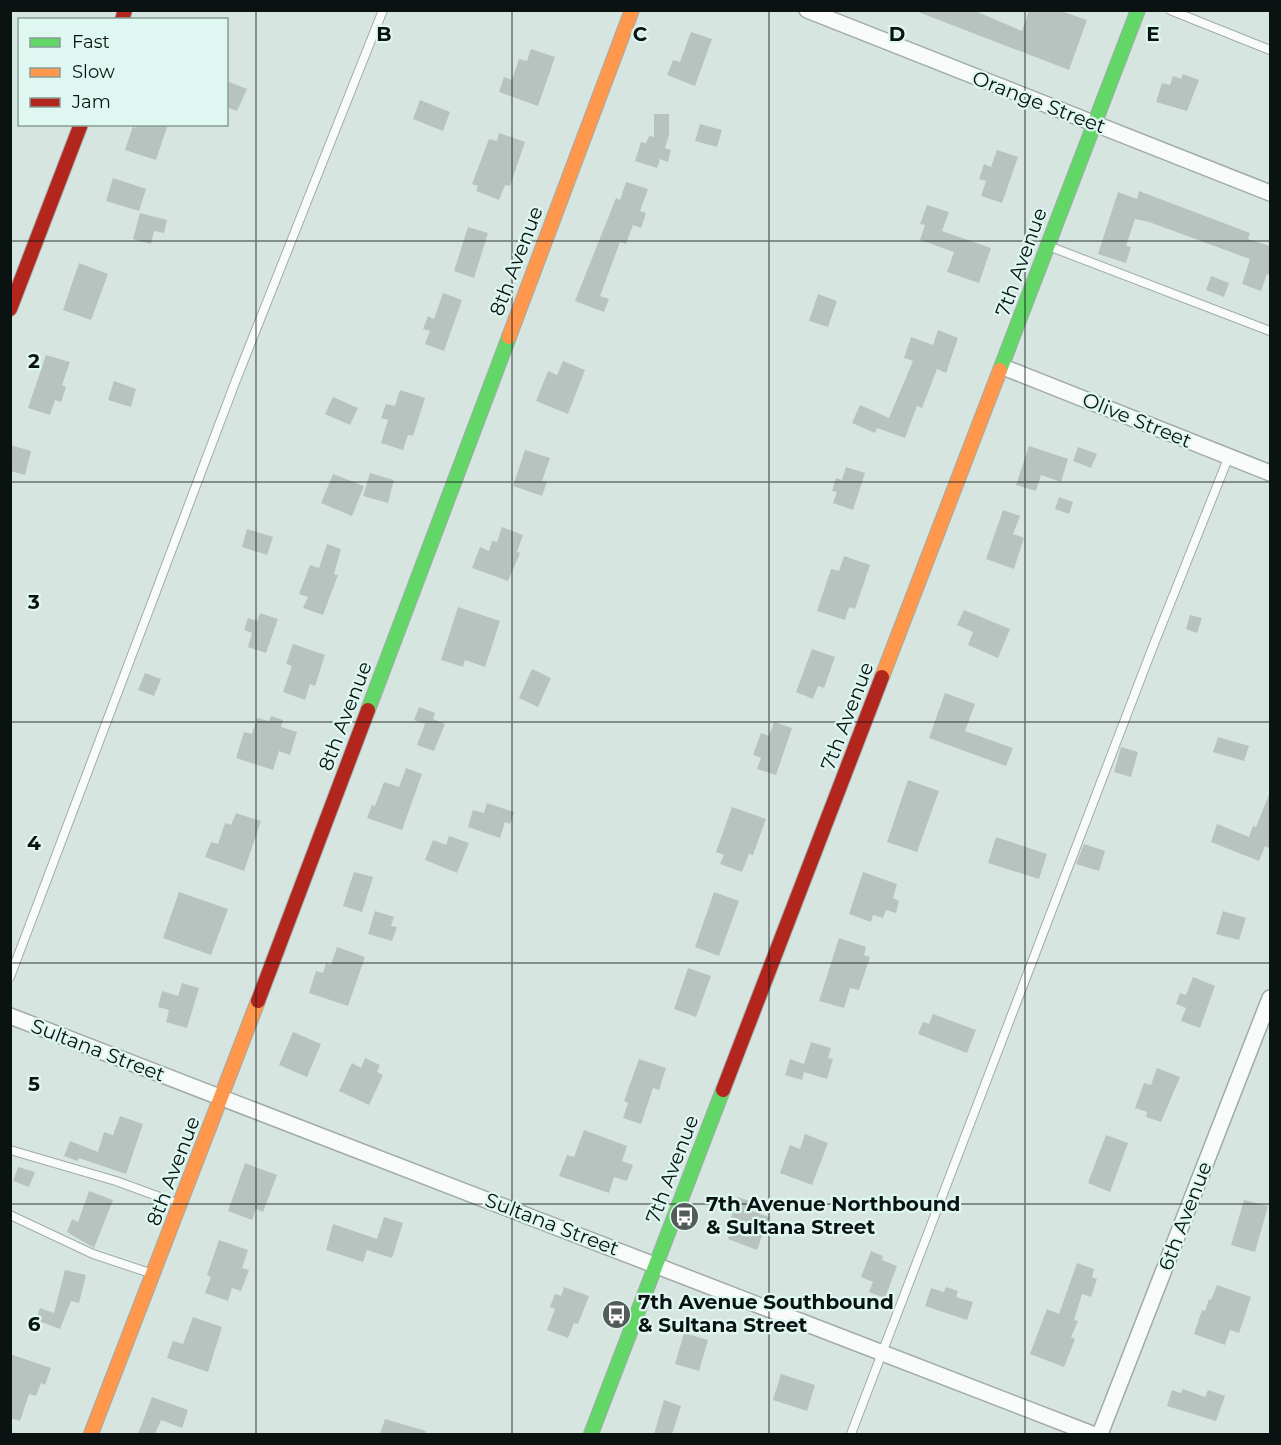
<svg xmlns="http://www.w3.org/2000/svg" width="1281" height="1445" font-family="Montserrat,sans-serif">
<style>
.building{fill:#b8c3c0}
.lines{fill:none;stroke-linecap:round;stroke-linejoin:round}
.lane-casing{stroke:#a0aba8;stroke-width:10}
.street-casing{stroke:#a0aba8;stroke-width:18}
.fast-casing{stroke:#a0aba8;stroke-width:16}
.slow-casing{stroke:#a0aba8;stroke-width:16}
.jam-casing{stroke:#a0aba8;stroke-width:16}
.lane{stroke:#f9fbfa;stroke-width:8}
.street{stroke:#f9fbfa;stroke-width:15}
.fast{stroke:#63d668;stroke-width:14}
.slow{stroke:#ff974d;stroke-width:14}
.jam{stroke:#b3261e;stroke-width:14}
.grid{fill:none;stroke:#0a1311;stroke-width:1.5;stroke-opacity:0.55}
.labels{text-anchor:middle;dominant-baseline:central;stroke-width:4.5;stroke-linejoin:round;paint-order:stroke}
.street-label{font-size:20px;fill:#0a1311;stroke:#def8f1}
.poi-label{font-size:20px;font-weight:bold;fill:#0a1311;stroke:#def8f1;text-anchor:start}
.grid-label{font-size:20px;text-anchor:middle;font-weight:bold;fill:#0a1311;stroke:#def8f1;stroke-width:4.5;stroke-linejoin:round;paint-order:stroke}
</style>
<rect width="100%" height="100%" fill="#d7e5e1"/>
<g class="building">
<polygon points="913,10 973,10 1022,31 1029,10 1058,10 1087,20 1069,70"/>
<polygon points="691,32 712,39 695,86 667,75 673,60 680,62"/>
<polygon points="531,49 555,57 538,106 499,92 504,77 512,80 519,59 527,61"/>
<polygon points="1183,74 1199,80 1187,111 1156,102 1162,83 1170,85 1173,76 1181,79"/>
<polygon points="229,82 247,89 237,111 226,107"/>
<polygon points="420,100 450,112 443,131 413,119"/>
<polygon points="654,114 669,114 669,135 665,148 671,150 668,162 660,159 657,168 635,161 641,142 646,143 649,136 654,137"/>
<polygon points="137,124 168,124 156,160 125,150 133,126 136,128"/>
<polygon points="700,124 722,130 717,147 695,141"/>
<polygon points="499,133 525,142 510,186 505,185 499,200 476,191 478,186 472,184 489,139 497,141"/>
<polygon points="997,150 1018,157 1002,203 981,196 986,181 979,179 984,164 991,167"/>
<polygon points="113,178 146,189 139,211 106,201"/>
<polygon points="626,182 648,189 640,211 646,213 641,228 633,225 626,244 620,242 600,296 609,299 604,312 575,301 616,198 620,200"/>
<polygon points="1139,191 1250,233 1248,239 1270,246 1270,275 1267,274 1261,291 1242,284 1250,259 1149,222 1135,219 1126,246 1131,247 1126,263 1098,254 1118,192 1137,199"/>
<polygon points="927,205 949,212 942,231 991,248 979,283 947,272 954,252 920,240 925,225 920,224"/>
<polygon points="140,213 167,220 164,233 154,231 151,244 133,239"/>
<polygon points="468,227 488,233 474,278 454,271"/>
<polygon points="79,263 108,274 91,320 63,310"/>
<polygon points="1211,276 1229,283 1224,297 1206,290"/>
<polygon points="443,293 462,300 444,351 425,344 430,331 423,329 428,316 434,319"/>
<polygon points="818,294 837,301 828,327 809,321"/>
<polygon points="938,330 958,338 946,373 937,369 922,408 917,406 905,438 877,428 875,433 852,423 860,405 889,418 913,361 904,358 911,337 933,345"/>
<polygon points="46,355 70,362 62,385 66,387 61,402 55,400 50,415 28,408"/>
<polygon points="563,361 585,370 568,414 536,401 548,371 557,375"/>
<polygon points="114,381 136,389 131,407 108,400"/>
<polygon points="400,390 425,398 413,436 408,435 403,450 381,443 388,420 381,418 386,404 395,406"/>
<polygon points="333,397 358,408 350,425 325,414"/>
<polygon points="10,445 31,451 25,475 10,471"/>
<polygon points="1029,446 1068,459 1061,482 1041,475 1036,491 1016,485"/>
<polygon points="1078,447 1097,454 1091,468 1073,461"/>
<polygon points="525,450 550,458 542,481 547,482 542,496 513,486"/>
<polygon points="846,467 865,473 853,510 833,503 837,492 832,491 836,478 842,480"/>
<polygon points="370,473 394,480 388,503 363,496"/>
<polygon points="333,474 364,486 352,516 321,503"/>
<polygon points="1059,497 1073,502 1069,514 1055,509"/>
<polygon points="1003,510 1020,516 1013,534 1024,538 1014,569 986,559"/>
<polygon points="502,527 523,535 517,552 520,553 508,581 472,568 480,547 489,551 492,541 497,542"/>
<polygon points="247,529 273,537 267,555 242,547"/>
<polygon points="327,544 341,549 334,574 338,575 323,615 303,608 308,597 299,594 310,565 319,568"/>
<polygon points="844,556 870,565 855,609 849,607 845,620 817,611 831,569 839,571"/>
<polygon points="458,607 500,621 485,667 465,660 463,667 441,660"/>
<polygon points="964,610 1010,629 998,658 968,645 973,632 957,625"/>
<polygon points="260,613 278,619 266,653 248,647 252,633 244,630 248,618 257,621"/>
<polygon points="1190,615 1202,618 1197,633 1186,629"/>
<polygon points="293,644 325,655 315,686 310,684 305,700 283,692 292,666 286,664"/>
<polygon points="812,649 835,657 824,688 818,686 813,699 796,692"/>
<polygon points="532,669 551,678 538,707 519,698"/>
<polygon points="145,673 161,679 154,696 138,690"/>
<polygon points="945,693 975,704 965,731 1013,748 1006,766 929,738"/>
<polygon points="419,707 435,713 433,719 445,724 434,751 417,745 425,724 414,720"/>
<polygon points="271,716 283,720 281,727 297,732 290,755 279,751 273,770 236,758 244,732 252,734 257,718 269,721"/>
<polygon points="774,722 792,728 776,775 757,769 761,758 753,755 761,733 769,736"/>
<polygon points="1218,737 1249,746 1244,761 1213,752"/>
<polygon points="1121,747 1138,752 1131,777 1114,772"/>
<polygon points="406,768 422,774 402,830 367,818 372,805 375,806 384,782 399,787"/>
<polygon points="908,780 939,791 917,852 887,842"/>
<polygon points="1270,792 1270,849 1265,846 1259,861 1211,842 1217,824 1249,837 1253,826 1256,827"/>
<polygon points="487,803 514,812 510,824 505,822 500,838 468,827 473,810 484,813"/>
<polygon points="732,807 766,819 753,855 749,854 742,872 720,864 724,855 716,852"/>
<polygon points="236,813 261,821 244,871 205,857 211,842 218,844 225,823 231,825"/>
<polygon points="449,836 469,843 457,873 425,860 433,840 446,845"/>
<polygon points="996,837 1047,854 1039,879 988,863"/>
<polygon points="1084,844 1105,851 1099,871 1076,864"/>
<polygon points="354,872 373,877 362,912 343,906"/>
<polygon points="863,872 897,884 893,898 899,901 896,913 886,910 883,918 873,915 871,922 849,914"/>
<polygon points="179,892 228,909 211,955 163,938"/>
<polygon points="714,892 739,901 719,956 695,947"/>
<polygon points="375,911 394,917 391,926 397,927 392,941 368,934"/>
<polygon points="1223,911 1246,918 1239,940 1216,934"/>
<polygon points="839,938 866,947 864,955 870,957 859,990 850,988 844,1008 819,1001"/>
<polygon points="337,947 365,957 348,1006 309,993 316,971 323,973 326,963 331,965"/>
<polygon points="688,968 711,976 696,1017 674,1009"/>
<polygon points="1193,977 1215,986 1200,1028 1181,1021 1186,1008 1176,1004 1180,993 1186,995"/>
<polygon points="182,983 199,988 187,1028 166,1022 169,1010 158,1007 162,991 178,996"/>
<polygon points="933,1014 976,1030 967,1053 918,1034 923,1022 929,1024"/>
<polygon points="293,1032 321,1044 307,1077 279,1065"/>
<polygon points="811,1042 831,1048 828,1058 833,1059 827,1079 804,1072 802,1080 785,1075 790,1059 804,1064"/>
<polygon points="365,1058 380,1065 377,1072 383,1075 369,1105 339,1091 352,1063 361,1068"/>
<polygon points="639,1059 666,1068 659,1090 653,1088 641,1124 623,1118 628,1103 624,1101"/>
<polygon points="1157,1068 1180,1077 1161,1122 1146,1117 1147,1112 1135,1108 1144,1083 1151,1085"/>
<polygon points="120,1116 143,1124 126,1174 79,1158 78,1161 64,1156 70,1141 98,1152 104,1132 113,1135"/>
<polygon points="584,1130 627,1146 622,1161 633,1165 627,1181 614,1177 609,1193 559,1176 567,1155 574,1157"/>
<polygon points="805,1134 828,1143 812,1185 780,1173 790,1145 800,1149"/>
<polygon points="1106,1135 1128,1143 1110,1192 1088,1183"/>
<polygon points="245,1163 277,1175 263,1212 256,1209 252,1220 228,1211"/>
<polygon points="18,1167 35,1172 29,1187 13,1181"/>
<polygon points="89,1191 113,1200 94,1248 67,1232 72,1219 78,1222"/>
<polygon points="738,1197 755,1203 752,1211 769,1217 757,1250 728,1239 735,1220 731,1218"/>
<polygon points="1244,1200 1268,1206 1255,1252 1231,1245"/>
<polygon points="384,1217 403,1223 392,1258 367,1250 363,1262 326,1250 333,1224 377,1239"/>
<polygon points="219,1240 248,1250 242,1268 249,1270 241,1291 232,1288 228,1301 205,1293 211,1277 207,1275"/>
<polygon points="871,1251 883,1256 882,1260 897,1266 885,1298 869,1292 873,1282 861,1277"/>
<polygon points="1077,1263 1094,1269 1092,1277 1097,1279 1091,1297 1082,1294 1074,1320 1078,1321 1071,1337 1075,1339 1064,1367 1030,1354 1047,1309 1059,1314"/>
<polygon points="65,1270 86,1275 79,1303 71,1301 60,1329 36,1320 40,1308 54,1313"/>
<polygon points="1217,1285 1251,1297 1239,1333 1230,1330 1225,1345 1194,1334 1202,1310 1205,1311 1209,1299 1211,1300"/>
<polygon points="564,1287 589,1296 578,1324 574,1323 568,1338 547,1330 555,1309 550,1307 555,1294 561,1296"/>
<polygon points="946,1287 958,1291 956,1297 973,1302 967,1320 925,1306 931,1288 944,1292"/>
<polygon points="193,1317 222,1327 208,1372 167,1358 173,1341 183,1344"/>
<polygon points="684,1333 708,1340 699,1371 675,1364"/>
<polygon points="10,1354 51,1368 45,1385 41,1383 36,1396 29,1394 20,1421 10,1418"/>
<polygon points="781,1374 815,1385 807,1411 773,1400"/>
<polygon points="1183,1389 1205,1397 1208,1390 1225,1396 1216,1421 1167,1406 1172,1390 1181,1393"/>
<polygon points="152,1397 188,1410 182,1428 161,1420 155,1434 138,1434"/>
<polygon points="664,1400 681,1406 672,1434 654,1434"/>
<polygon points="385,1419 426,1431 425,1434 380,1434"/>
</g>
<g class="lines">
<defs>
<g id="lane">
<polyline points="1170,10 1270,50"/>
<polyline points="1051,247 1270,331"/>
<polyline points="10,977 236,380 383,10"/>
<polyline points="10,1150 116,1181 179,1204"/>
<polyline points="10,1215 93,1254 150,1273"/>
<polyline points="851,1434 1152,649 1229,456"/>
</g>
<g id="street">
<polyline points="807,10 1270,193"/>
<polyline points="1003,367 1270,473"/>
<polyline points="10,1016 1092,1434"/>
<polyline points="1100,1434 1270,998"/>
</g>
<g id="fast">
<polyline points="1000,370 1138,10"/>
<polyline points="368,710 509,337"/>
<polyline points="591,1434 723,1090"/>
</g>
<g id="slow">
<polyline points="509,337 632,10"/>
<polyline points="882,677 1000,370"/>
<polyline points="91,1434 258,1001"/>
</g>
<g id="jam">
<polyline points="122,20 125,10"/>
<polyline points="10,309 81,124"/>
<polyline points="258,1001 368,710"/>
<polyline points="723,1090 882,677"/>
</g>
</defs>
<use href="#lane" class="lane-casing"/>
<use href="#street" class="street-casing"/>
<use href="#fast" class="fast-casing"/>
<use href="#slow" class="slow-casing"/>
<use href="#jam" class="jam-casing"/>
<use href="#lane" class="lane"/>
<use href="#street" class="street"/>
<use href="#fast" class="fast"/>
<use href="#slow" class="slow"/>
<use href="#jam" class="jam"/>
</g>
<path class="grid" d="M256 10V1434M512 10V1434M769 10V1434M1025 10V1434M10 241H1270M10 482H1270M10 722H1270M10 963H1270M10 1204H1270"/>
<defs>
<symbol id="bus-disc" viewBox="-11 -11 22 22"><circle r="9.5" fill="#525c5a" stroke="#def8f1"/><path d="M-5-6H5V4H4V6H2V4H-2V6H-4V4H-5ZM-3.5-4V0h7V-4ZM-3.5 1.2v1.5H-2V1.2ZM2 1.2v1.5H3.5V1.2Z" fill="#fff"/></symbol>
</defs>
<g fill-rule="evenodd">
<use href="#bus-disc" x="668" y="1200" width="33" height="33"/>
<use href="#bus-disc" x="600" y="1298" width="33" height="33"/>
</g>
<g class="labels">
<g class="street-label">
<text transform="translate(1039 102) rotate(21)">Orange Street</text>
<text transform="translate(516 261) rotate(-69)">8th Avenue</text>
<text transform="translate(1021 262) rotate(-70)">7th Avenue</text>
<text transform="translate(1137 420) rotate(22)">Olive Street</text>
<text transform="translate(345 716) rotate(-69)">8th Avenue</text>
<text transform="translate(847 716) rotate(-69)">7th Avenue</text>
<text transform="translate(98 1050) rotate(21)">Sultana Street</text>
<text transform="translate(672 1169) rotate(-69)">7th Avenue</text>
<text transform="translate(173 1171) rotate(-69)">8th Avenue</text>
<text transform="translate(1185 1216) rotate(-69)">6th Avenue</text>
<text transform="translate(552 1224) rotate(21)">Sultana Street</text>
</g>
<g class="poi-label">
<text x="706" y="1204">7th Avenue Northbound<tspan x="706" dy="23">&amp; Sultana Street</tspan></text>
<text x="638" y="1302">7th Avenue Southbound<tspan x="638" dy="23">&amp; Sultana Street</tspan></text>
</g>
</g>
<g class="grid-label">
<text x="384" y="41">B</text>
<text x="640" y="41">C</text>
<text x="897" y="41">D</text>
<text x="1153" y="41">E</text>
<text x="34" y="368">2</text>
<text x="34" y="609">3</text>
<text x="34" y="850">4</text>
<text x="34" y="1091">5</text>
<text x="34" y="1331">6</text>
</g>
<rect width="1281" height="1445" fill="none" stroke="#0a1311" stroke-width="24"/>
<rect x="18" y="18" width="210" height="108" fill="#def8f1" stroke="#899c97" stroke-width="1.5"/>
<rect x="30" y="38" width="30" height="9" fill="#63d668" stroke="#899c97" stroke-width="1.5"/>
<text x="72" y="48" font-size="18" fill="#0a1311">Fast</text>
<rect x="30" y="68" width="30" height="9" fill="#ff974d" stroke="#899c97" stroke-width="1.5"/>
<text x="72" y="78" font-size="18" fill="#0a1311">Slow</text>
<rect x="30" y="98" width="30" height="9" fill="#b3261e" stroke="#899c97" stroke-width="1.5"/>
<text x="72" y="108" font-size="18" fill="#0a1311">Jam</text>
</svg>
